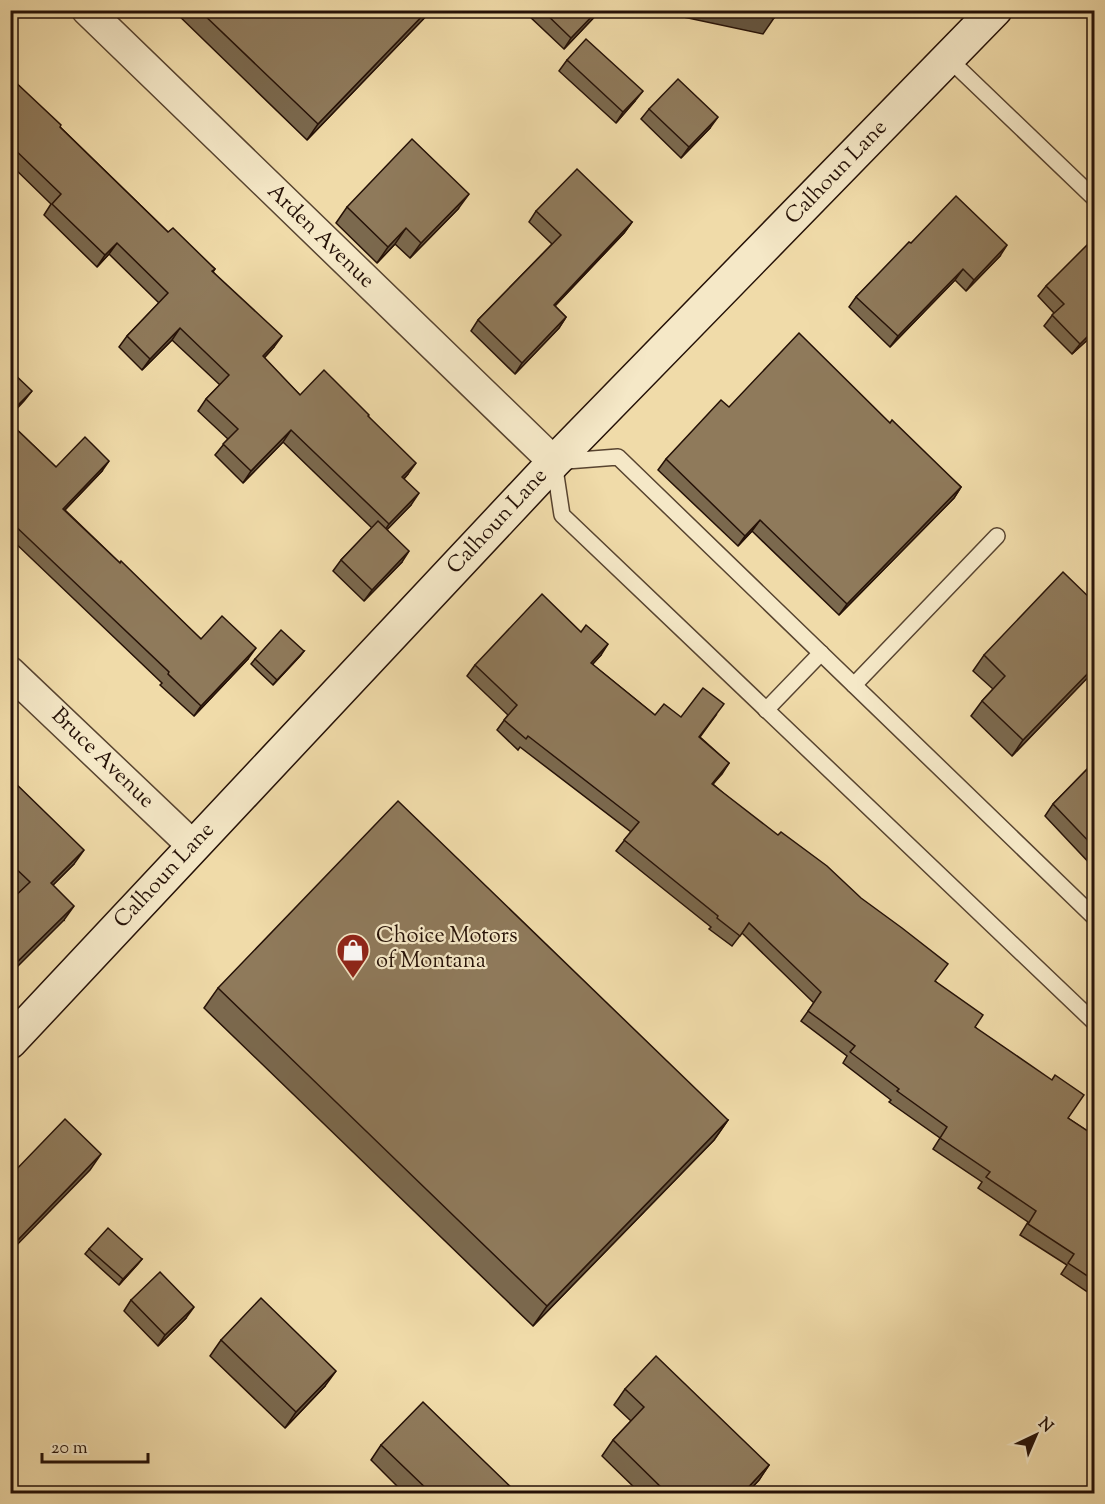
<svg xmlns="http://www.w3.org/2000/svg" width="1105" height="1504" font-family="'Sorts Mill Goudy',serif">
<style>
.lines{fill:none;stroke-linecap:round;stroke-linejoin:round}
.lane-casing{stroke:#584430;stroke-width:18}
.street-casing{stroke:#584430;stroke-width:33}
.secondary-casing{stroke:#251107;stroke-width:36}
.lane{stroke:#f5e8c7;stroke-width:15}
.street{stroke:#f5e8c7;stroke-width:30}
.secondary{stroke:#f5e8c7;stroke-width:33}
.wall{fill:#7b694e;stroke:#251107;stroke-width:1.5}
.shaded-wall{fill:#645540;stroke:#251107;stroke-width:1.5}
.building{fill:#8f7a5b;stroke:#251107;stroke-width:1.5}
.labels{text-anchor:middle;dominant-baseline:central;stroke-width:4.5;stroke-linejoin:round;paint-order:stroke}
.street-label{font-size:22px;fill:#251107;stroke:#f5e8c7}
.poi-label{font-size:22px;fill:#251107;stroke:#f5e8c7;text-anchor:start}
</style>
<rect width="100%" height="100%" fill="#f0dba9"/>
<filter id="stains"><feTurbulence type="fractalNoise" baseFrequency=".00333" numOctaves="4"/><feColorMatrix values="0 0 0 0 .2 0 0 0 0 .09 0 0 0 0 .02 0 0 0 .5 -.17"/></filter>
<radialGradient id="worn" r=".72"><stop offset=".6" stop-color="#630" stop-opacity="0"/><stop offset="1" stop-color="#630" stop-opacity=".3"/></radialGradient>
<g class="lines">
<defs>
<g id="lane">
<polyline points="949,59 1094,198"/>
<polyline points="854,685 997,536"/>
<polyline points="766,710 821,653"/>
<polyline points="1094,917 618,457 554,462 562,515 1094,1022"/>
</g>
<g id="street">
<polyline points="87,10 554,462"/>
<polyline points="10,672 193,846"/>
</g>
<polyline id="secondary" points="10,1042 554,462 995,10"/>
</defs>
<use href="#lane" class="lane-casing"/>
<use href="#street" class="street-casing"/>
<use href="#secondary" class="secondary-casing"/>
<use href="#lane" class="lane"/>
<use href="#street" class="street"/>
<use href="#secondary" class="secondary"/>
</g>
<g class="wall">
<polygon points="173,10 432,10 307,140"/>
<polygon points="529,10 601,10 564,49 527,14"/>
<polygon points="567,60 635,101 616,123 559,71"/>
<polygon points="10,77 60,127 168,232 215,269 213,272 274,347 264,358 300,395 368,416 408,474 404,479 411,505 387,529 402,562 364,601 333,571 341,560 372,528 283,442 243,483 215,455 228,439 198,411 206,399 220,385 172,340 142,370 119,347 127,336 159,303 109,254 97,267 44,215 51,204 10,164"/>
<polygon points="649,109 710,128 681,158 641,119"/>
<polygon points="347,207 458,209 410,258 395,244 377,263 336,223"/>
<polygon points="536,211 632,222 624,233 555,306 566,317 559,328 515,374 471,331 478,320 552,244 529,222"/>
<polygon points="911,243 1000,256 966,291 955,280 890,347 849,307 856,297"/>
<polygon points="1095,243 1095,333 1072,354 1044,326 1054,313 1038,296 1046,286"/>
<polygon points="729,407 890,423 961,487 954,498 839,615 752,531 738,546 658,470 666,459"/>
<polygon points="10,423 56,467 102,471 65,510 120,563 201,639 248,659 194,716 160,685 162,683 10,538"/>
<polygon points="1095,603 1095,670 1012,756 971,716 982,701 993,689 973,671 984,655"/>
<polygon points="581,632 601,655 592,664 655,715 681,717 716,715 700,737 729,763 713,784 936,982 975,1027 1068,1118 1095,1136 1095,1297 1061,1274 1067,1265 1020,1235 1028,1222 978,1188 982,1182 933,1149 940,1138 889,1102 891,1100 843,1063 847,1056 801,1021 814,1003 742,933 732,946 709,929 711,927 616,851 631,832 520,747 518,750 497,730 508,715 467,676 475,665"/>
<polygon points="304,651 300,656 273,685 251,664 255,659"/>
<polygon points="1095,761 1095,869 1045,816 1053,804"/>
<polygon points="10,778 74,864 53,885 64,920 18,894 10,887"/>
<polygon points="218,988 728,1120 714,1140 533,1326 204,1008"/>
<polygon points="89,1249 142,1259 119,1285 85,1254"/>
<polygon points="131,1300 186,1318 158,1346 124,1311"/>
<polygon points="221,1340 325,1386 285,1428 210,1356"/>
<polygon points="625,1389 769,1465 759,1480 746,1494 641,1494 602,1456 613,1440 631,1421 614,1405"/>
<polygon points="381,1445 518,1494 405,1494 371,1460"/>
</g>
<g class="shaded-wall">
<polygon points="428,10 432,10 307,140 318,124"/>
<polygon points="598,10 601,10 564,49 571,38"/>
<polygon points="678,10 737,10 774,18 763,34 674,15"/>
<polygon points="643,91 635,101 616,123 623,112"/>
<polygon points="718,117 710,128 681,158 689,147"/>
<polygon points="469,194 458,209 410,258 421,243"/>
<polygon points="632,222 624,233 546,315 554,305"/>
<polygon points="406,228 395,244 377,263 388,247"/>
<polygon points="117,243 109,254 97,267 105,255"/>
<polygon points="1007,245 1000,256 966,291 974,280"/>
<polygon points="963,269 955,280 890,347 898,336"/>
<polygon points="566,317 559,328 515,374 522,363"/>
<polygon points="180,328 172,340 142,370 150,359"/>
<polygon points="1095,329 1095,333 1072,354 1080,344"/>
<polygon points="282,336 274,347 255,368 263,356"/>
<polygon points="32,391 24,401 10,416 10,413"/>
<polygon points="291,430 283,442 243,483 251,471"/>
<polygon points="109,461 102,471 56,519 63,509"/>
<polygon points="416,463 408,474 394,489 402,477"/>
<polygon points="961,487 954,498 839,615 847,604"/>
<polygon points="419,493 411,505 381,536 389,524"/>
<polygon points="760,520 752,531 738,546 745,536"/>
<polygon points="409,551 402,562 364,601 372,590"/>
<polygon points="608,644 601,655 584,674 591,663"/>
<polygon points="256,648 248,659 194,716 201,706"/>
<polygon points="304,651 300,656 273,685 277,680"/>
<polygon points="1095,666 1095,670 1012,756 1023,740"/>
<polygon points="729,763 722,774 704,794 712,784"/>
<polygon points="84,850 74,864 41,897 51,883"/>
<polygon points="74,906 64,920 10,974 10,969"/>
<polygon points="728,1120 714,1140 533,1326 547,1306"/>
<polygon points="101,1154 90,1170 10,1252 10,1249 13,1245"/>
<polygon points="142,1259 138,1264 119,1285 123,1279"/>
<polygon points="194,1307 186,1318 158,1346 165,1335"/>
<polygon points="336,1371 325,1386 285,1428 296,1412"/>
<polygon points="769,1465 759,1480 746,1494 742,1494"/>
</g>
<g class="building">
<polygon points="199,10 428,10 318,124"/>
<polygon points="542,10 598,10 571,38"/>
<polygon points="737,10 775,10 774,18"/>
<polygon points="586,39 643,91 623,112 567,60"/>
<polygon points="10,77 61,125 60,127 168,232 173,228 215,269 212,271 282,336 263,356 300,395 324,370 369,415 368,416 416,463 402,477 419,493 389,524 291,430 251,471 223,444 238,429 206,399 229,375 180,328 150,359 127,336 168,293 117,243 105,255 52,204 61,194 10,145"/>
<polygon points="678,79 718,117 689,147 649,109"/>
<polygon points="412,139 469,194 421,243 406,228 388,247 347,207"/>
<polygon points="577,169 632,222 554,305 566,317 522,363 478,320 561,235 536,211"/>
<polygon points="956,196 1007,245 974,280 963,269 898,336 856,297 909,242 911,243"/>
<polygon points="1092,240 1095,243 1095,329 1080,344 1052,315 1064,304 1046,286"/>
<polygon points="799,333 890,423 892,420 961,487 847,604 760,520 745,536 666,459 721,400 729,407"/>
<polygon points="10,370 32,391 10,413"/>
<polygon points="10,423 56,467 85,437 109,461 63,509 120,563 121,561 201,639 222,616 256,648 201,706 168,674 169,672 10,521"/>
<polygon points="378,521 409,551 372,590 341,560"/>
<polygon points="1063,572 1095,603 1095,666 1023,740 982,701 1005,676 984,655"/>
<polygon points="542,594 581,632 586,625 608,644 591,663 655,715 664,704 681,717 703,688 724,704 699,737 729,763 712,784 778,835 781,832 827,866 861,898 902,928 948,964 935,981 983,1015 975,1027 1052,1080 1055,1075 1084,1095 1068,1118 1095,1136 1095,1281 1068,1263 1074,1254 1028,1224 1036,1211 986,1177 990,1172 940,1138 947,1127 897,1091 899,1089 850,1052 855,1046 808,1011 821,992 749,923 740,936 717,918 718,916 624,840 639,822 528,736 526,739 504,720 517,705 475,665"/>
<polygon points="281,630 304,651 277,680 255,659"/>
<polygon points="1095,761 1095,848 1053,804"/>
<polygon points="10,778 84,850 51,883 74,906 10,969 10,901 30,882 10,863"/>
<polygon points="398,801 728,1120 547,1306 218,988"/>
<polygon points="65,1119 101,1154 13,1245 10,1243 10,1176"/>
<polygon points="108,1228 142,1259 123,1279 89,1249"/>
<polygon points="160,1272 194,1307 165,1335 131,1300"/>
<polygon points="261,1298 336,1371 296,1412 221,1340"/>
<polygon points="656,1356 769,1465 742,1494 668,1494 613,1440 644,1407 625,1389"/>
<polygon points="423,1402 518,1494 432,1494 381,1445"/>
</g>
<defs>
<symbol id="shop-pin" viewBox="-11 -11 22 30"><path d="M0 17L-7.5 6A9.5 9.5 0 1 1 7.5 6Z" fill="#8f2418" stroke="#f5e8c7"/><path d="M-5-2.5h2.3a2.7 3.5 0 0 1 5.4 0H5L5.5 6h-11ZM-1.5-2.5h3a1.5 2.3 0 0 0-3 0Z" fill="#fff"/></symbol>
</defs>
<g fill-rule="evenodd">
<use href="#shop-pin" x="334" y="931" width="38" height="52"/>
</g>
<g class="labels">
<g class="street-label">
<text transform="translate(837 173) rotate(-46)">Calhoun Lane</text>
<text transform="translate(320 237) rotate(44)">Arden Avenue</text>
<text transform="translate(498 522) rotate(-47)">Calhoun Lane</text>
<text transform="translate(102 759) rotate(44)">Bruce Avenue</text>
<text transform="translate(165 876) rotate(-47)">Calhoun Lane</text>
</g>
<g class="poi-label">
<text x="376" y="937">Choice Motors<tspan x="376" dy="25">of Montana</tspan></text>
</g>
</g>
<rect width="1105" height="1504" fill="none" stroke="#f0dba9" stroke-width="36"/>
<rect x="12" y="12" width="1081" height="1480" fill="none" stroke="#251107" stroke-width="3"/>
<rect x="18" y="18" width="1069" height="1468" fill="none" stroke="#251107" stroke-width="1.5"/>
<g transform="translate(1036 1435) rotate(44)" stroke="#f5e8c7" stroke-width="4.5" paint-order="stroke">
<path d="M0-4.5L10 22L0 15L-10 22Z" fill="#251107"/>
<text y="-9" font-size="16" font-weight="bold" text-anchor="middle" fill="#251107">N</text>
</g>
<path d="M42 1453v9h106v-9" fill="none" stroke="#251107" stroke-width="3"/>
<text x="51" y="1453" font-size="18" fill="#251107" stroke="#f5e8c7" stroke-width="4.5" paint-order="stroke">20 m</text>
<rect width="100%" height="100%" filter="url(#stains)"/>
<rect width="100%" height="100%" fill="url(#worn)"/>
</svg>
